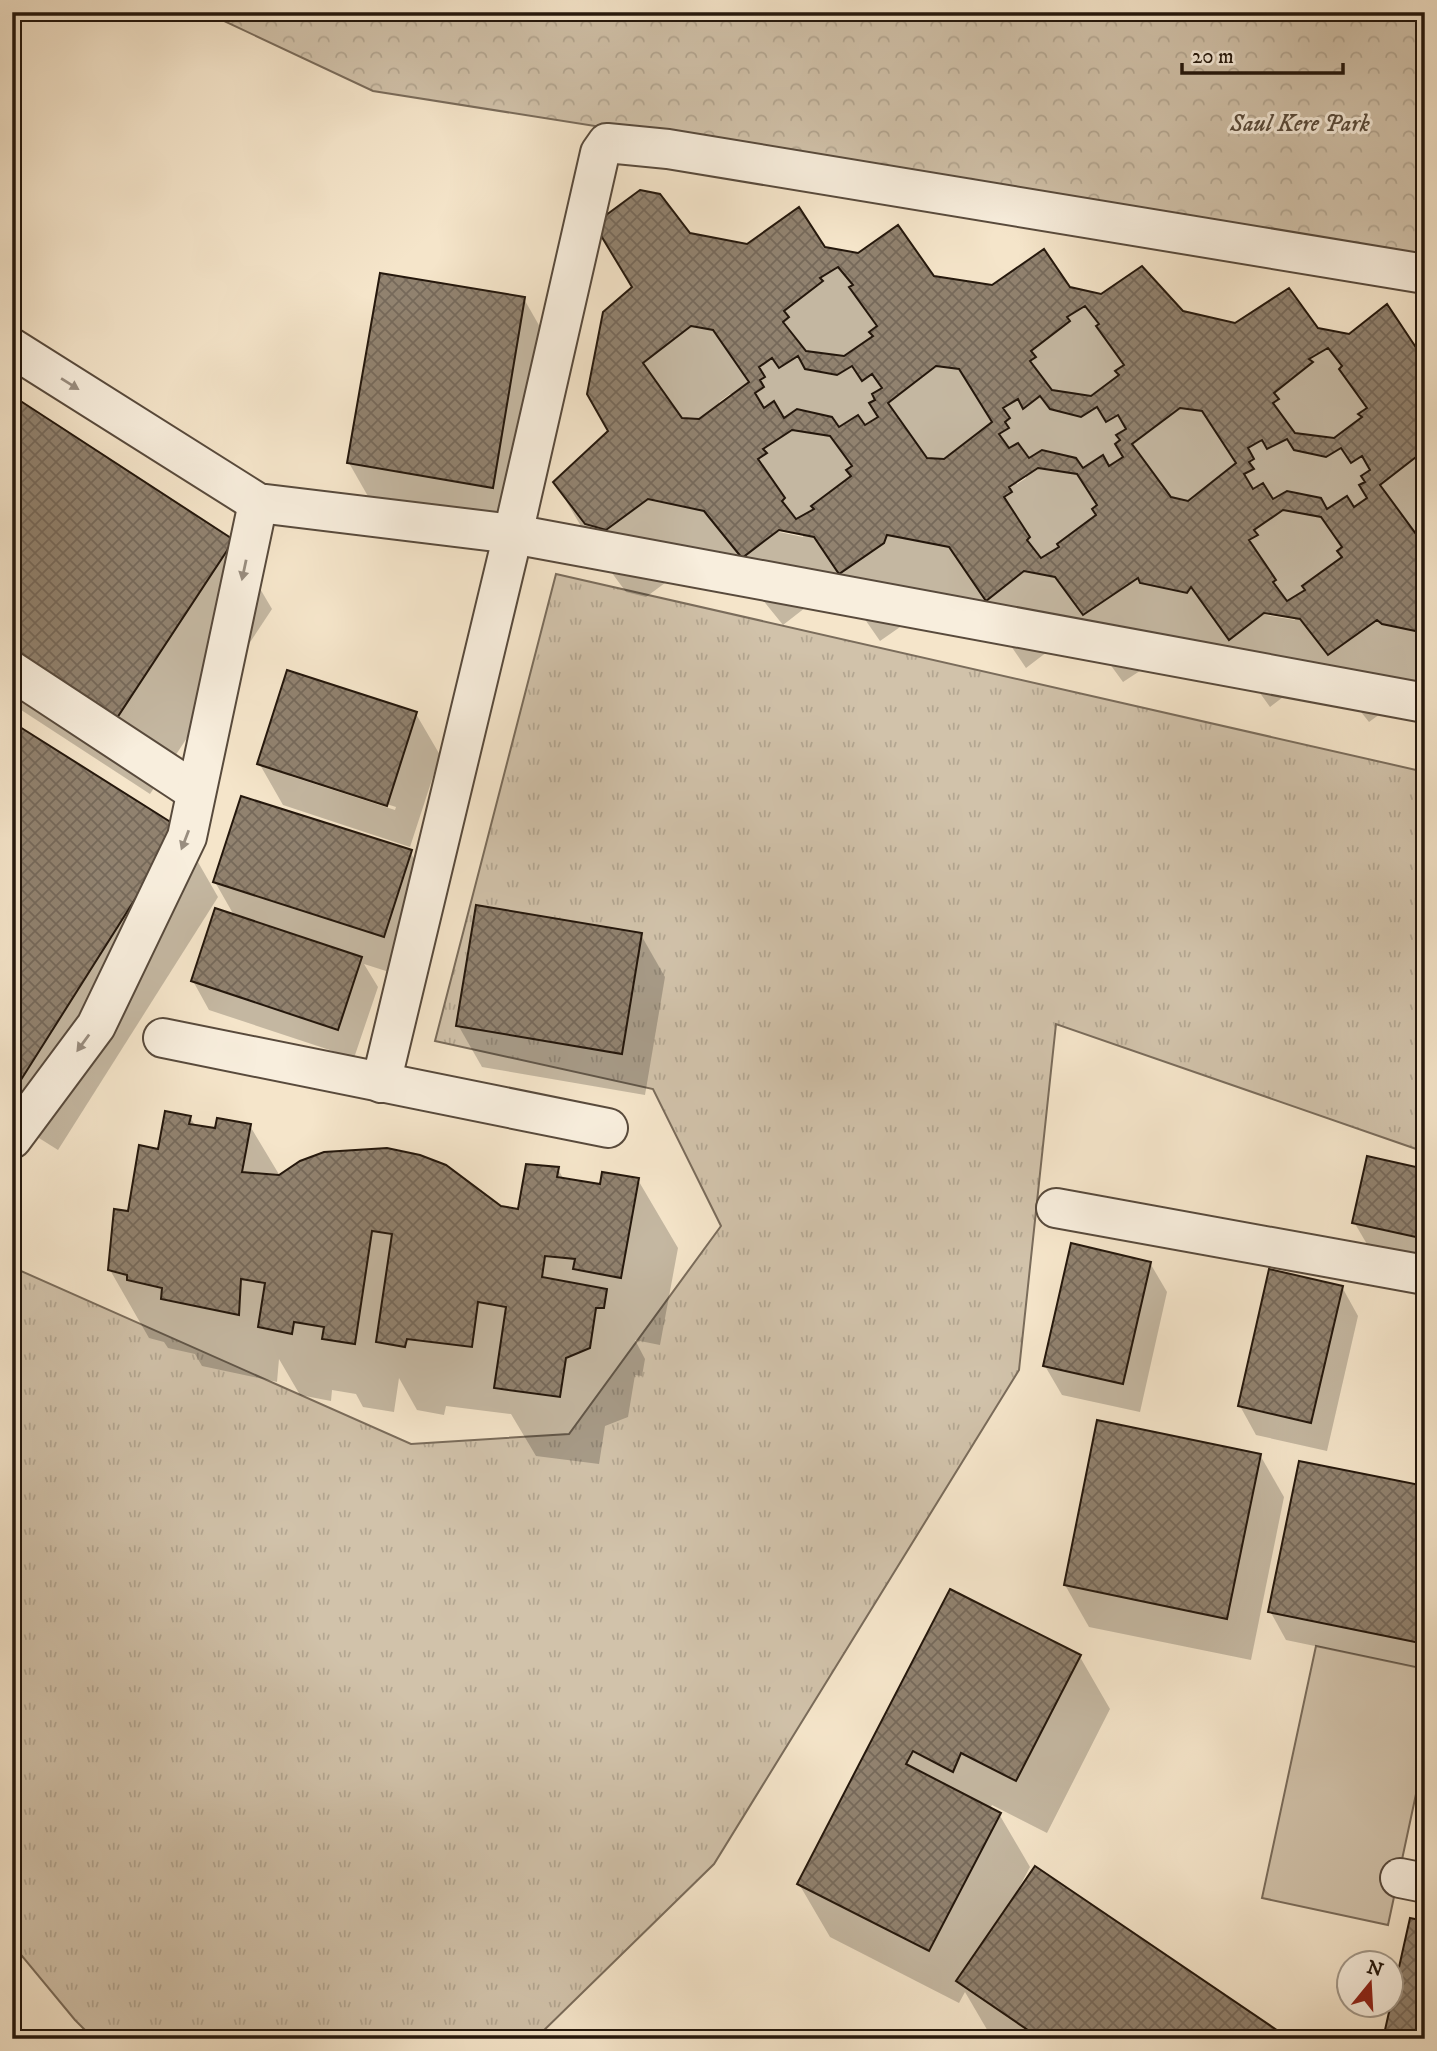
<svg xmlns="http://www.w3.org/2000/svg" width="1437" height="2051" font-family="'IM FELL DW Pica',serif">
<style>
.grass{fill:url(#grass-tufts);stroke:#7a6c5b;stroke-width:2}
.park{fill:url(#park-crowns);stroke:#7a6c5b;stroke-width:2}
.pitch{fill:#d1c2aa;stroke:#7a6c5b;stroke-width:2}
.shadow{fill:#0003;fill-rule:evenodd}
.building{fill:url(#building-cross-hatch);stroke:#24170c;stroke-width:2;fill-rule:evenodd}
.lines{fill:none;stroke-linecap:round;stroke-linejoin:round}
.minor-casing{stroke:#584a3c;stroke-width:42}
.minor{stroke:#f8eedd;stroke-width:38}
.oneway{fill:#998d7f}
.labels{text-anchor:middle;dominant-baseline:central;stroke-width:6;stroke-linejoin:round;paint-order:stroke}
.park-label{font-size:24px;font-style:italic;fill:#584a3b;stroke:#f8eedd}
</style>
<defs>
<pattern id="grass-tufts" width="24" height="20" patternUnits="userSpaceOnUse" patternTransform="scale(1.75)"><rect width="24" height="20" fill="#d1c2aa"/><path d="M3 7l-1-3M5 7V3M7 7l1-3M15 17l-1-3M17 17v-4M19 17l1-3" fill="none" stroke="#b3a691"/></pattern>
<pattern id="park-crowns" width="20" height="18" patternUnits="userSpaceOnUse" patternTransform="scale(1.75)"><rect width="20" height="18" fill="#d1c2aa"/><path d="M2 6a3 3 0 1 1 6 0M12 15a3 3 0 1 1 6 0" fill="none" stroke="#b3a691"/></pattern>
<pattern id="building-cross-hatch" width="8" height="8" patternUnits="userSpaceOnUse" patternTransform="scale(1.75)"><rect width="8" height="8" fill="#91826f"/><path d="M0 0l8 8M0 8l8-8" fill="none" stroke="#76695a"/></pattern>
</defs>
<rect width="100%" height="100%" fill="#f5e5ca"/>
<filter id="stains"><feTurbulence type="fractalNoise" baseFrequency=".00286" numOctaves="4"/><feColorMatrix values="0 0 0 0 .2 0 0 0 0 .09 0 0 0 0 .02 0 0 0 .5 -.17"/></filter>
<radialGradient id="worn" r=".72"><stop offset=".6" stop-color="#630" stop-opacity="0"/><stop offset="1" stop-color="#630" stop-opacity=".3"/></radialGradient>
<polygon class="grass" points="556,574 1425,772 1425,1152 1056,1024 1019,1370 714,1864 535,2039 94,2039 75,2020 12,1944 12,1267 411,1444 569,1434 721,1226 653,1089 435,1041"/>
<polygon class="park" points="205,12 1425,12 1425,257 373,91"/>
<polygon class="pitch" points="1316,1646 1425,1669 1425,1752 1388,1925 1262,1898"/>
<g class="shadow">
<path d="M689 234 748 246 824 248 933 277 992 287 1069 289 1236 325 1317 329 1423 361 1425 359V693L1417 687 1369 722 1341 687 1304 681 1270 707 1232 654 1178 646 1123 682 1096 645 1064 639 1026 668 990 615 923 611 880 641 855 605 819 597 783 625 746 579 688 566 646 597 626 592 595 550 555 482 610 432ZM730 394 735 395 721 405 719 402ZM1026 474V478L1017 484 1016 481ZM771 526 803 533V537L770 530ZM1256 610 1295 616V620L1255 613Z"/>
<polygon points="524,299 548,341 516,529 373,505 349,463"/>
<polygon points="12,413 232,541 272,609 150,794 12,704"/>
<path d="M416 714 440 755 410 847 283 805 259 763ZM290 773 396 807 395 810 290 776Z"/>
<polygon points="12,724 179,829 218,897 58,1150 12,1121"/>
<polygon points="410,852 435,893 408,978 364,964 378,987 354,1058 209,1010 193,981 235,917 215,882"/>
<polygon points="641,935 665,977 645,1095 482,1067 458,1025"/>
<polygon points="190,1117 196,1127 217,1130 250,1126 280,1176 519,1211 558,1169 564,1180 601,1186 638,1180 678,1248 660,1345 635,1340 645,1359 642,1376 635,1375 628,1417 605,1426 599,1464 536,1456 511,1414 446,1406 444,1415 417,1410 399,1378 394,1412 363,1407 356,1394 332,1390 331,1401 300,1395 279,1359 277,1382 202,1366 195,1354 168,1348 164,1342 149,1338 110,1270 130,1213 160,1151"/>
<polygon points="1425,1171 1425,1264 1371,1251 1354,1222"/>
<polygon points="1150,1263 1167,1292 1140,1412 1062,1395 1045,1366"/>
<polygon points="1342,1287 1358,1316 1327,1451 1256,1435 1240,1406"/>
<polygon points="1260,1455 1284,1497 1251,1660 1089,1627 1065,1585"/>
<polygon points="1425,1488 1425,1669 1286,1640 1270,1611"/>
<polygon points="951,1591 1080,1657 1110,1709 1047,1833 992,1805 990,1809 999,1814 1030,1867 1020,1886 1287,2039 996,2039 989,2033 965,1992 959,2003 830,1937 799,1884"/>
</g>
<g class="building">
<path d="M640 190 660 194 690 233 747 244 799 207 825 247 858 253 898 225 934 276 992 285 1044 249 1070 287 1101 294 1142 266 1183 311 1235 323 1289 288 1318 328 1349 334 1387 304 1423 358 1425 357V450L1380 485 1419 538 1425 539V633L1382 624 1377 620 1328 655 1300 619 1264 613 1229 640 1191 587 1187 593 1140 583 1138 578 1083 615 1055 577 1024 571 986 601 949 547 887 535 884 543 839 574 814 537 779 530 742 558 704 511 648 499 606 530 585 524 553 482 608 431 587 394 603 312 632 287 594 224ZM838 267 853 285 849 287 877 326 869 332 873 336 844 356 806 351 783 322 789 317 784 311 823 281 820 278ZM1085 306 1099 324 1096 326 1124 365 1115 371 1119 375 1091 396 1052 390 1030 361 1036 357 1031 351 1070 321 1067 317ZM691 326 713 330 749 382 699 419 682 418 643 363ZM1328 348 1342 366 1339 369 1367 408 1358 414 1362 417 1334 438 1295 433 1273 403 1279 399 1274 393 1313 362 1309 359ZM798 356 805 369 837 375 852 366 862 381 872 374 882 388 872 394 875 400 869 403 878 417 865 425 858 415 839 427 832 417 797 409 784 418 774 401 764 408 755 393 764 387 760 380 765 377 759 367 772 358 779 368ZM936 366 959 369 992 422 944 459 927 458 888 403ZM1040 396 1050 409 1081 417 1097 407 1106 422 1118 415 1126 429 1116 435 1120 440 1115 444 1123 457 1109 466 1103 455 1083 468 1076 458 1042 450 1029 458 1018 443 1009 448 999 434 1009 428 1005 422 1010 418 1003 408 1018 399 1023 409ZM1180 408 1202 411 1236 463 1188 501 1171 497 1132 444ZM792 430 830 436 852 466 846 470 851 476 811 506 814 509 796 519 782 501 785 498 758 459 767 453 763 449ZM1287 439 1294 450 1326 457 1341 448 1351 463 1362 456 1370 470 1361 476 1365 482 1359 485 1367 498 1354 507 1347 496 1327 509 1321 498 1287 491 1273 499 1263 483 1253 489 1244 474 1254 469 1249 462 1254 459 1248 448 1262 440 1267 449ZM1038 468 1077 474 1097 505 1092 509 1096 515 1057 544 1059 547 1041 558 1027 540 1030 537 1004 497 1012 492 1009 487ZM1283 510 1321 517 1342 547 1337 551 1342 557 1302 586 1305 590 1287 601 1273 582 1276 580 1249 540 1258 535 1254 530Z"/>
<polygon points="380,273 525,297 493,488 347,463"/>
<polygon points="19,400 234,540 111,727 12,663 12,410"/>
<polygon points="287,670 417,712 387,806 257,764"/>
<polygon points="12,722 180,828 19,1083 12,1079"/>
<polygon points="241,796 412,850 384,937 213,882"/>
<polygon points="476,905 642,933 622,1054 456,1026"/>
<polygon points="215,908 362,957 338,1030 191,981"/>
<polygon points="165,1111 191,1116 189,1124 215,1128 217,1118 251,1124 242,1172 279,1175 300,1161 324,1152 387,1148 420,1155 446,1165 501,1206 518,1209 526,1164 559,1167 557,1177 600,1184 602,1172 639,1178 621,1278 573,1269 575,1259 545,1256 542,1277 607,1289 604,1308 596,1308 590,1348 566,1358 560,1397 494,1388 506,1307 478,1302 472,1347 407,1339 405,1347 376,1342 392,1234 372,1231 355,1344 322,1339 324,1327 294,1322 292,1334 258,1327 265,1283 241,1279 239,1315 161,1299 162,1288 127,1280 127,1275 108,1270 114,1209 128,1211 139,1145 158,1149"/>
<polygon points="1367,1156 1425,1169 1425,1239 1352,1223"/>
<polygon points="1071,1243 1151,1262 1123,1384 1043,1366"/>
<polygon points="1269,1269 1343,1286 1311,1423 1238,1406"/>
<polygon points="1097,1420 1261,1454 1227,1619 1064,1585"/>
<polygon points="1299,1461 1425,1486 1425,1644 1268,1612"/>
<polygon points="950,1589 1081,1655 1016,1781 961,1753 953,1772 913,1751 906,1764 1001,1813 929,1951 797,1884"/>
<polygon points="1035,1866 1290,2039 1041,2039 956,1981"/>
<polygon points="1410,1918 1425,1921 1425,2039 1383,2039"/>
</g>
<g class="lines">
<defs>
<g id="minor">
<polyline points="12,348 258,503 513,534 1425,703"/>
<polyline points="12,671 196,792"/>
<polyline points="163,1038 608,1128"/>
<polyline points="381,1083 513,534 600,153 607,143 668,149 1425,274"/>
<polyline points="12,1139 96,1026 187,837 258,503"/>
<polyline points="1056,1208 1425,1275"/>
<polyline points="1400,1878 1425,1883"/>
</g>
</defs>
<use href="#minor" class="minor-casing"/>
<use href="#minor" class="minor"/>
</g>
<defs><path id="oneway-solid" d="M-6-.8H1V-3.2L6.5 0L1 3.2V.8H-6Z" transform="scale(1.75)"/></defs>
<g class="oneway">
<use href="#oneway-solid" transform="translate(70 384) rotate(32)"/>
<use href="#oneway-solid" transform="translate(244 570) rotate(102)"/>
<use href="#oneway-solid" transform="translate(185 840) rotate(111)"/>
<use href="#oneway-solid" transform="translate(83 1043) rotate(126)"/>
</g>
<g class="labels">
<g class="park-label">
<text x="1300" y="124">Saul Kere Park</text>
</g>
</g>
<rect width="1437" height="2051" fill="none" stroke="#f5e5ca" stroke-width="42"/>
<rect x="14" y="14" width="1409" height="2023" fill="none" stroke="#24170c" stroke-width="3.5"/>
<rect x="21" y="21" width="1395" height="2009" fill="none" stroke="#24170c" stroke-width="2"/>
<g transform="translate(1370 1984) rotate(18)"><circle r="33" fill="#f8eedd" stroke="#a39889" stroke-width="2"/>
<path d="M0-5L12 26L0 18L-12 26Z" fill="#8f2418"/>
<text y="-10" font-size="19" font-weight="bold" text-anchor="middle" fill="#24170c">N</text>
</g>
<path d="M1182 63v10h161v-10" fill="none" stroke="#24170c" stroke-width="3.5"/>
<text x="1192" y="63" font-size="21" fill="#24170c" stroke="#f8eedd" stroke-width="5" paint-order="stroke">20 m</text>
<rect width="100%" height="100%" filter="url(#stains)"/>
<rect width="100%" height="100%" fill="url(#worn)"/>
</svg>
